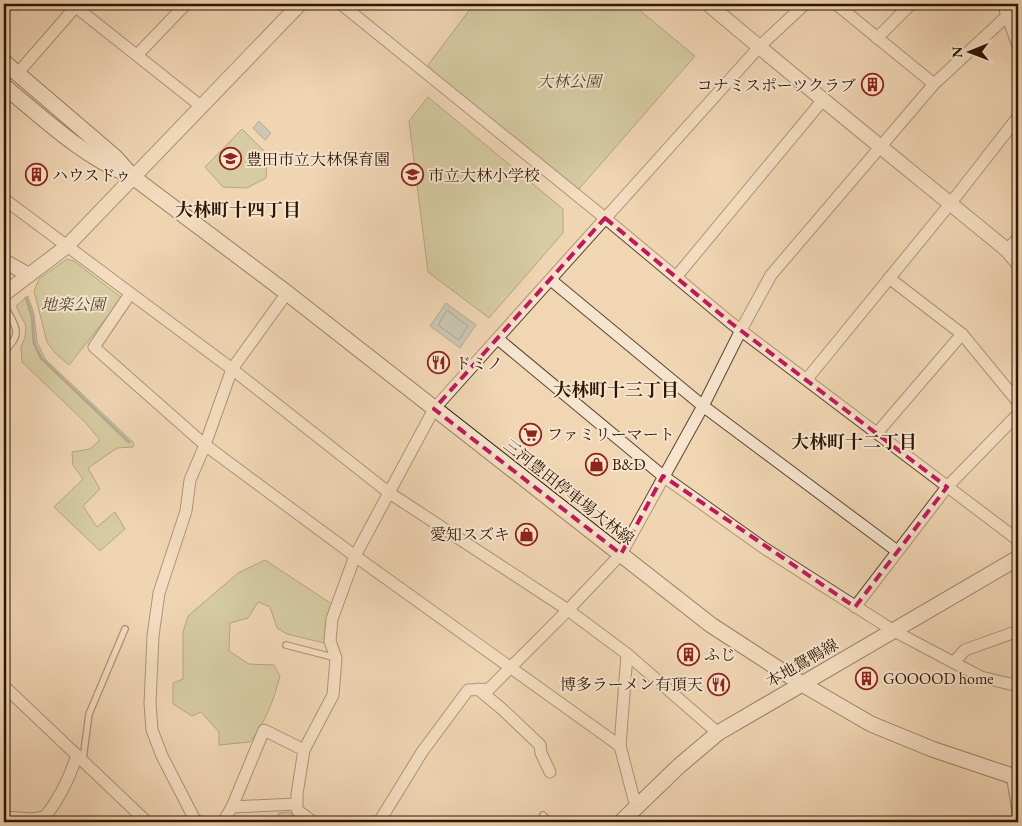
<svg xmlns="http://www.w3.org/2000/svg" width="1022" height="826" font-family="'EB Garamond','Noto Serif JP',serif">
<style>
.green{fill:#b6be8f;stroke:#726a49}
.water{fill:#9db7b5;stroke:#71766e}
.lines{fill:none;stroke-linecap:round;stroke-linejoin:round}
.shore{stroke:#66665c;stroke-width:1}
.stream{stroke:#71766e;stroke-width:3}
.river{stroke:#9db7b5;stroke-width:19}
.service-casing{stroke:#5f452f;stroke-width:8}
.minor-casing{stroke:#5f452f;stroke-width:13}
.tertiary-casing{stroke:#5f452f;stroke-width:16}
.secondary-casing{stroke:#2f1503;stroke-width:17}
.service{stroke:#f5e4ce;stroke-width:5.5}
.minor{stroke:#f5e4ce;stroke-width:11}
.tertiary{stroke:#f5e4ce;stroke-width:14}
.secondary{stroke:#f5e4ce;stroke-width:15}
.marked{fill:none;stroke:#c2185b;stroke-width:4;stroke-dasharray:10 6;stroke-linejoin:round}
.labels{text-anchor:middle;dominant-baseline:central;stroke-width:4;stroke-linejoin:round;paint-order:stroke}
.park-label{font-size:16px;font-style:italic;fill:#58482d;stroke:#f5e4ce}
.poi-label{font-size:16px;fill:#2f1503;stroke:#f5e4ce;text-anchor:start}
.street-label{font-size:16px;fill:#2f1503;stroke:#f5e4ce}
.neighbourhood-label{font-size:18px;font-weight:bold;fill:#2f1503;stroke:#f5e4ce}
</style>
<rect width="100%" height="100%" fill="#f0d6b3"/>
<filter id="stains"><feTurbulence type="fractalNoise" baseFrequency=".004" numOctaves="4"/><feColorMatrix values="0 0 0 0 .2 0 0 0 0 .09 0 0 0 0 .02 0 0 0 .5 -.17"/></filter>
<radialGradient id="worn" r=".72"><stop offset=".6" stop-color="#630" stop-opacity="0"/><stop offset="1" stop-color="#630" stop-opacity=".3"/></radialGradient>
<g class="green">
<polygon points="474,4 632,4 695,56 579,189 444,82 428,65"/>
<polygon points="428,97 563,209 563,233 489,318 428,272 409,121"/>
<polygon points="242,129 267,154 266,178 247,188 223,187 205,167"/>
<polygon points="67,259 74,261 122,298 69,365 55,353 47,342 34,291 39,279"/>
<polygon points="28,296 34,314 37,342 45,359 134,443 133,447 117,448 88,468 100,489 83,506 97,527 115,512 125,529 100,551 54,507 83,479 73,465 72,452 90,449 100,440 85,422 22,362 21,347 25,337 26,326 16,306"/>
<path d="M265 560 332 604C325 618 323 629 328 644L287 634 277 628 270 607 258 602 248 618 230 623 229 651 249 664 274 665 280 676C274 700 265 723 250 742L219 745V732L201 712 192 716 173 704V683L183 679V632L188 616 238 573Z"/>
<polygon points="289,812 299,822 275,822 279,813"/>
</g>
<g class="water">
<polygon points="259,121 271,133 265,140 253,128"/>
<polygon points="446,303 476,325 460,348 430,326"/>
</g>
<g class="lines">
<polygon class="shore" points="448,311 468,326 459,340 438,325 446,312"/>
<polyline class="stream" points="26,298 32,316 34,343 41,358 129,442"/>
<polyline class="river" points="1010,4 1018,28"/>
<defs>
<g id="service">
<path d="M4 352C20 335 19 332 8 312"/>
<polyline points="286,645 336,658"/>
<polyline points="83,759 89,714 125,629"/>
<polyline points="1010,778 1017,822"/>
<polyline points="543,815 549,822"/>
</g>
<g id="minor">
<polyline points="72,4 202,107"/>
<polyline points="341,4 605,218 731,323 1018,540"/>
<polyline points="836,4 934,84"/>
<polyline points="1003,4 1018,46"/>
<polyline points="1016,4 1018,9"/>
<polyline points="877,38 911,4"/>
<polyline points="137,55 186,4"/>
<polyline points="17,74 78,4"/>
<polyline points="4,199 232,369 388,492 568,610 627,654 718,733"/>
<polyline points="1007,250 1018,238"/>
<polyline points="676,277 822,101"/>
<polyline points="889,278 962,334 1018,402"/>
<polyline points="551,280 703,406 897,551"/>
<polyline points="130,294 94,347 205,445 355,556 620,746"/>
<polyline points="498,339 663,476 764,548 894,631 981,677 1018,686"/>
<polyline points="807,379 950,204 1018,117"/>
<polyline points="877,433 962,334"/>
<polyline points="855,607 947,487 1018,414"/>
<polyline points="627,654 620,746 636,807"/>
<polyline points="954,662 965,650 1018,631"/>
<polyline points="4,686 147,822"/>
<polyline points="478,689 502,709 540,745 541,753 550,772"/>
<polyline points="232,807 264,730 304,750"/>
<polyline points="4,817 33,819 45,817 49,822"/>
<path d="M45 817C59 799 70 777 77 755"/>
<polyline points="200,822 195,820 162,756 152,730 150,703 153,636 159,593 186,511 190,480 205,445 232,369 287,293"/>
<polyline points="223,822 232,807 296,804"/>
<polyline points="313,822 297,810 297,794 304,750 333,695 336,658 330,641 332,619 355,556 434,409 760,46 805,4"/>
<polyline points="379,822 422,752 468,690 489,689 568,610 621,554 703,406 741,330 771,275 934,84 1008,15"/>
</g>
<g id="tertiary">
<path d="M708 4C806 87 907 168 1007 250L1018 263"/>
<polyline points="4,261 29,275"/>
<polyline points="4,294 66,247 300,4"/>
</g>
<g id="secondary">
<polyline points="4,62 115,157 133,177 287,293 711,625 802,684 871,724 932,749 1018,778"/>
<path d="M4 86C42 117 81 155 127 174"/>
<polyline points="621,822 679,766 718,733 1018,558"/>
</g>
</defs>
<use href="#service" class="service-casing"/>
<use href="#minor" class="minor-casing"/>
<use href="#tertiary" class="tertiary-casing"/>
<use href="#secondary" class="secondary-casing"/>
<use href="#service" class="service"/>
<use href="#minor" class="minor"/>
<use href="#tertiary" class="tertiary"/>
<use href="#secondary" class="secondary"/>
</g>
<path d="M0 0H1022V826H0ZM605 218 731 323 947 487 855 607 663 476 621 554 434 409Z" fill="#f0d6b3" fill-opacity=".55" fill-rule="evenodd"/>
<path class="marked" d="M605 218 731 323 947 487 855 607 663 476 621 554 434 409Z"/>
<defs>
<symbol id="building-ring" viewBox="-11 -11 22 22"><circle r="9.5" fill="#f5e4ce" stroke="#8f2418" stroke-width="1.5"/><path d="M-4-6H4V6H1V3H-1V6H-4ZM-2.5-4.3h1.7v1.8h-1.7ZM.8-4.3h1.7v1.8H.8ZM-2.5-1h1.7V.8h-1.7ZM.8-1h1.7V.8H.8Z" fill="#8f2418"/></symbol>
<symbol id="school-ring" viewBox="-11 -11 22 22"><circle r="9.5" fill="#f5e4ce" stroke="#8f2418" stroke-width="1.5"/><path d="M0-5L7-2L0 1L-7-2ZM-4 1L0 2.5L4 1V4Q0 6-4 4Z" fill="#8f2418"/></symbol>
<symbol id="restaurant-ring" viewBox="-11 -11 22 22"><circle r="9.5" fill="#f5e4ce" stroke="#8f2418" stroke-width="1.5"/><path d="M-5-6h1v4h1v-4h1v4h1v-4h1v5L-1.5 .5V6h-2V.5L-5-1ZM5-6V6H3V1.5H1.5Q1.5-4 5-6Z" fill="#8f2418"/></symbol>
<symbol id="supermarket-ring" viewBox="-11 -11 22 22"><circle r="9.5" fill="#f5e4ce" stroke="#8f2418" stroke-width="1.5"/><path d="M-6-5.5h2.5l.6 2H6L4.5 2H-2.5L-4.4-4H-6ZM-1.5 3.2a1.3 1.3 0 1 0 .1 0ZM3 3.2a1.3 1.3 0 1 0 .1 0Z" fill="#8f2418"/></symbol>
<symbol id="shop-ring" viewBox="-11 -11 22 22"><circle r="9.5" fill="#f5e4ce" stroke="#8f2418" stroke-width="1.5"/><path d="M-5-2.5h2.3a2.7 3.5 0 0 1 5.4 0H5L5.5 6h-11ZM-1.5-2.5h3a1.5 2.3 0 0 0-3 0Z" fill="#8f2418"/></symbol>
</defs>
<g fill-rule="evenodd">
<use href="#building-ring" x="860" y="72" width="25" height="25"/>
<use href="#school-ring" x="218" y="146" width="25" height="25"/>
<use href="#building-ring" x="24" y="162" width="25" height="25"/>
<use href="#school-ring" x="400" y="162" width="25" height="25"/>
<use href="#restaurant-ring" x="426" y="350" width="25" height="25"/>
<use href="#supermarket-ring" x="518" y="422" width="25" height="25"/>
<use href="#shop-ring" x="584" y="452" width="25" height="25"/>
<use href="#shop-ring" x="514" y="522" width="25" height="25"/>
<use href="#building-ring" x="676" y="642" width="25" height="25"/>
<use href="#building-ring" x="854" y="666" width="25" height="25"/>
<use href="#restaurant-ring" x="706" y="672" width="25" height="25"/>
</g>
<g class="labels">
<g class="park-label">
<text x="569" y="81">大林公園</text>
<text x="73" y="304">地楽公園</text>
</g>
<g class="poi-label">
<text x="856" y="85" text-anchor="end">コナミスポーツクラブ</text>
<text x="246" y="159">豊田市立大林保育園</text>
<text x="52" y="175">ハウスドゥ</text>
<text x="428" y="175">市立大林小学校</text>
<text x="455" y="363">ドミノ</text>
<text x="547" y="434">ファミリーマート</text>
<text x="612" y="464">B&amp;D</text>
<text x="510" y="534" text-anchor="end">愛知スズキ</text>
<text x="704" y="654">ふじ</text>
<text x="883" y="678">GOOOOD home</text>
<text x="703" y="684" text-anchor="end">博多ラーメン有頂天</text>
</g>
<g class="street-label">
<text transform="translate(569 492) rotate(38)">三河豊田停車場大林線</text>
<text transform="translate(802 663) rotate(-30)">本地鴛鴨線</text>
</g>
<g class="neighbourhood-label">
<text x="238" y="209">大林町十四丁目</text>
<text x="616" y="389">大林町十三丁目</text>
<text x="854" y="441">大林町十二丁目</text>
</g>
</g>
<rect width="1022" height="826" fill="none" stroke="#f0d6b3" stroke-width="20"/>
<rect x="5" y="5" width="1012" height="816" fill="none" stroke="#2f1503" stroke-width="2.5"/>
<rect x="10" y="10" width="1002" height="806" fill="none" stroke="#2f1503"/>
<g transform="translate(970 52) rotate(269)" stroke="#f5e4ce" stroke-width="4" paint-order="stroke">
<path d="M0-4L9 19L0 12L-9 19Z" fill="#2f1503"/>
<text y="-8" font-size="14" font-weight="bold" text-anchor="middle" fill="#2f1503">N</text>
</g>
<rect width="100%" height="100%" filter="url(#stains)"/>
<rect width="100%" height="100%" fill="url(#worn)"/>
</svg>
